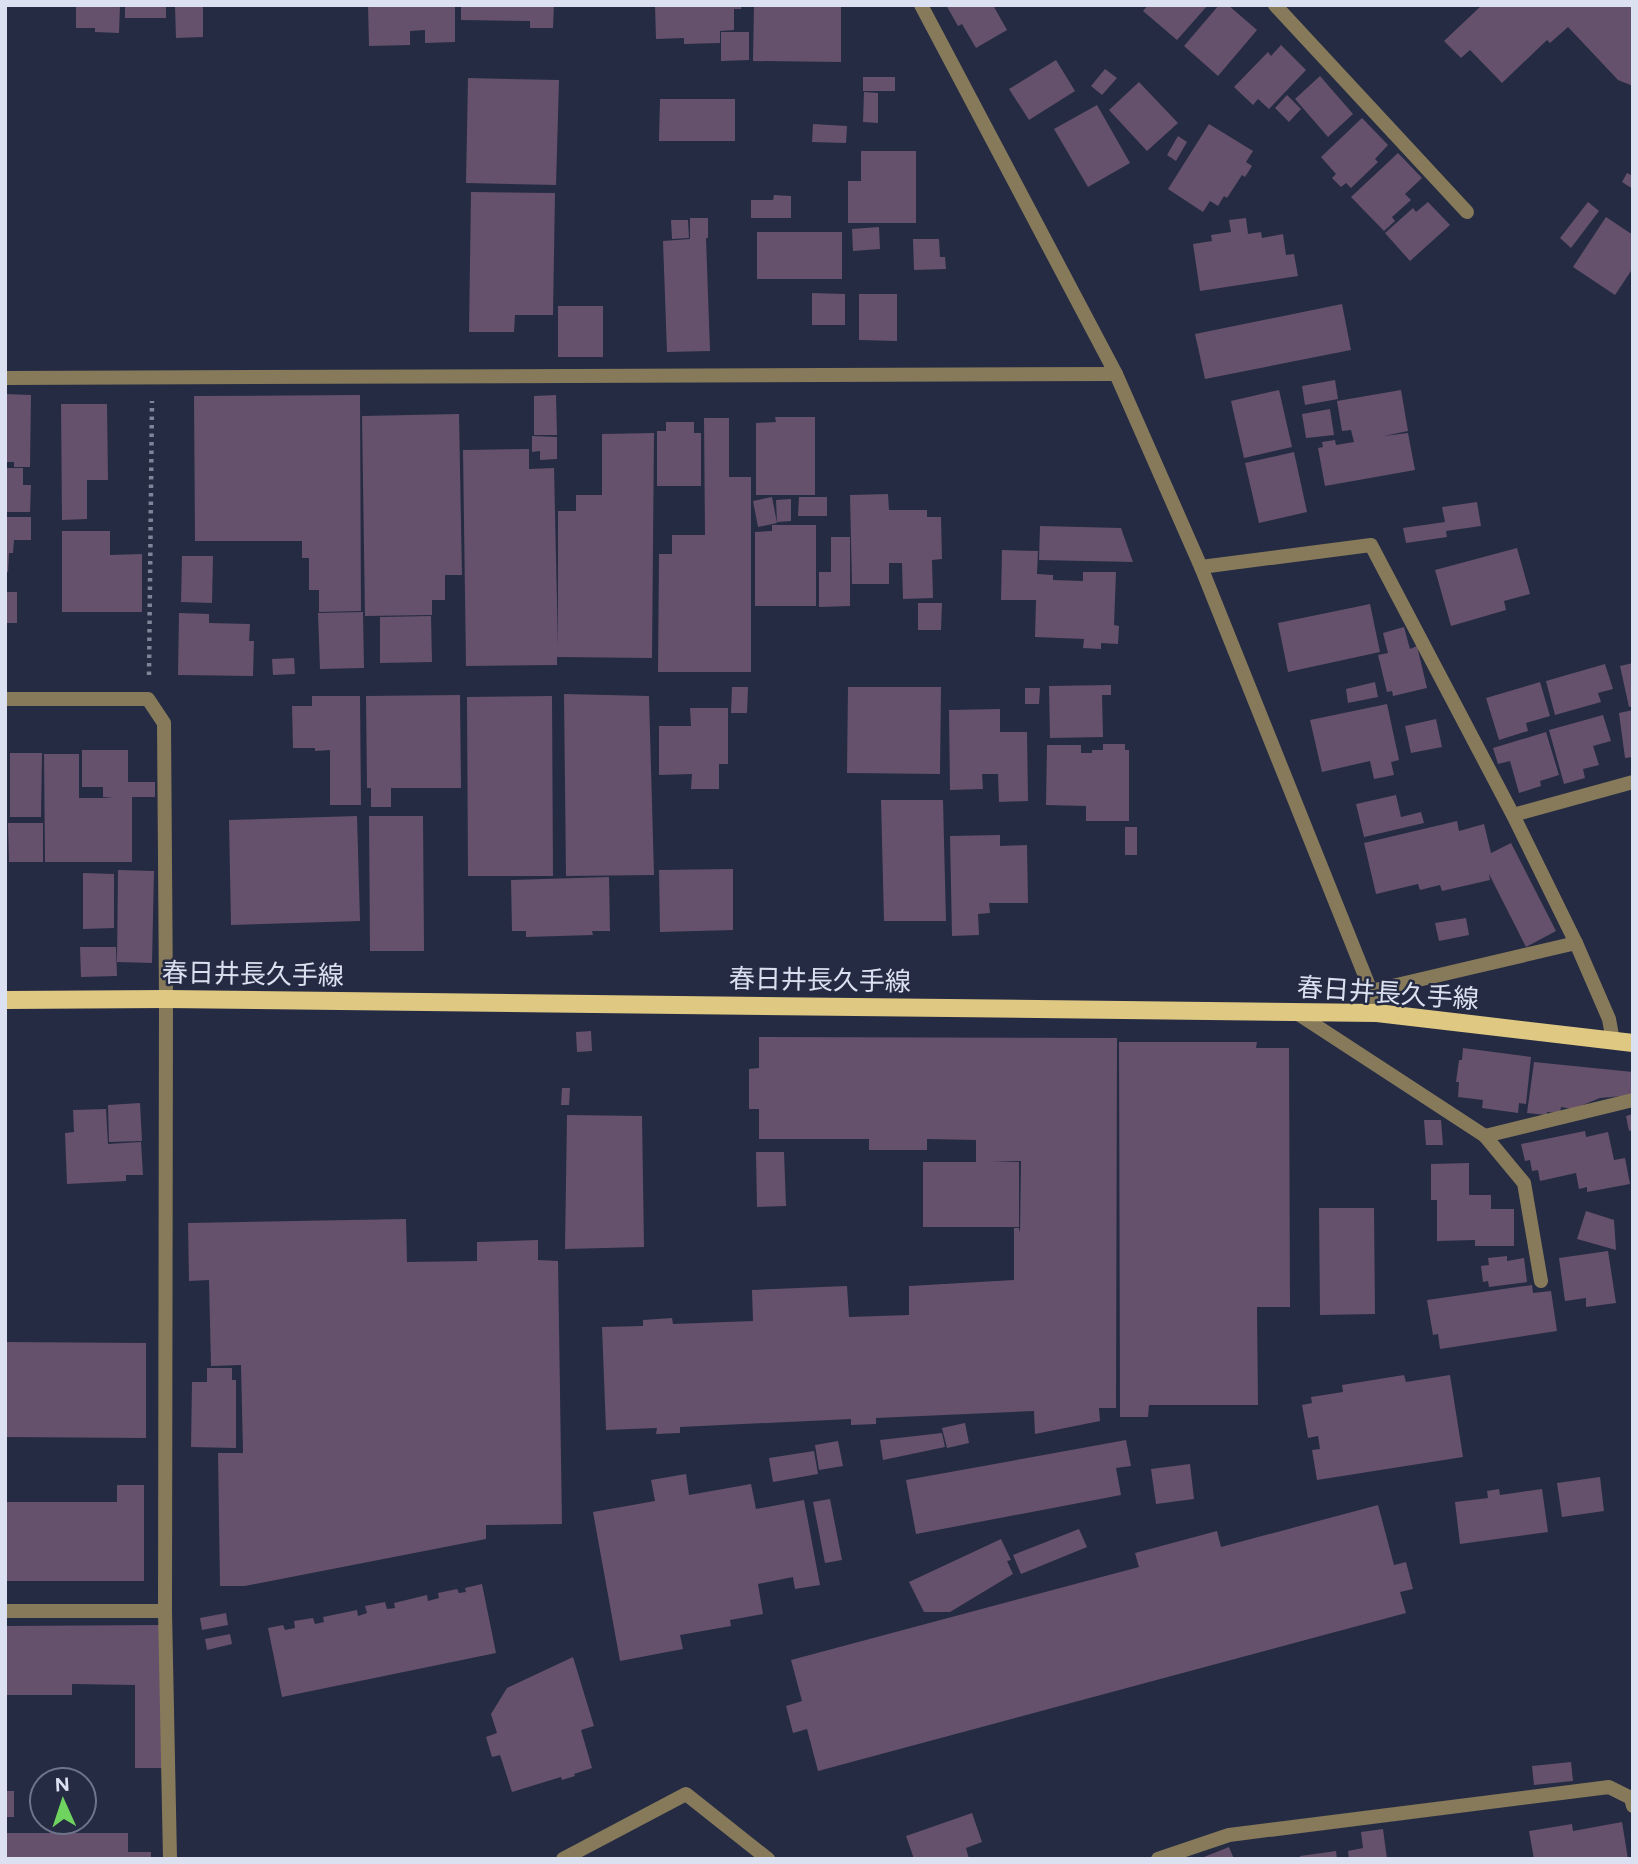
<svg xmlns="http://www.w3.org/2000/svg" width="1638" height="1864" font-family="Figtree,'Noto Sans JP',sans-serif">
<style>
.building{fill:#65516b}
.lines{fill:none;stroke-linecap:round;stroke-linejoin:round}
.path{stroke:#7f8599;stroke-width:4.5;stroke-dasharray:3.5 5;stroke-linecap:butt}
.lane{stroke:#867a5a;stroke-width:14}
.street{stroke:#867a5a;stroke-width:14}
.primary{stroke:#dfc882;stroke-width:18}
.labels{text-anchor:middle;dominant-baseline:central;stroke-width:5;stroke-linejoin:round;paint-order:stroke}
.street-label{font-size:26px;fill:#dce1f1;stroke:#252b43}
</style>
<rect width="100%" height="100%" fill="#252b43"/>
<g class="building">
<polygon points="76,5 120,5 119,33 95,32 95,28 76,28"/>
<rect x="125" y="5" width="41" height="13"/>
<polygon points="368,5 455,5 455,42 425,43 425,30 410,31 410,45 369,46"/>
<polygon points="461,5 554,5 553,28 530,28 530,21 461,20"/>
<polygon points="655,5 741,5 741,9 734,9 734,30 720,31 720,43 684,44 684,38 656,39"/>
<polygon points="754,5 841,5 841,62 753,61"/>
<polygon points="946,5 993,5 1007,30 976,48 962,24 958,26"/>
<polygon points="1148,5 1208,5 1177,40 1143,11"/>
<polygon points="1219,5 1228,5 1257,30 1218,76 1184,46"/>
<polygon points="1482,5 1633,5 1633,86 1618,80 1568,27 1550,43 1547,40 1502,83 1470,50 1461,58 1444,41"/>
<polygon points="203,6 203,37 176,38 175,7"/>
<polygon points="721,32 749,32 749,60 721,61"/>
<polygon points="1281,45 1306,70 1269,109 1258,99 1253,105 1234,87 1268,52 1271,56"/>
<polygon points="1056,60 1075,91 1029,120 1009,89"/>
<polygon points="1105,69 1117,78 1102,95 1091,86"/>
<polygon points="1320,76 1353,114 1328,137 1295,99"/>
<rect x="863" y="77" width="32" height="14"/>
<polygon points="468,78 559,80 556,185 466,183"/>
<polygon points="1139,82 1178,123 1147,151 1109,110"/>
<polygon points="864,92 878,93 878,123 863,122"/>
<polygon points="1287,95 1301,109 1289,122 1275,108"/>
<polygon points="660,99 735,99 735,141 659,141"/>
<polygon points="1097,105 1130,163 1088,187 1054,129"/>
<polygon points="1362,118 1388,145 1375,159 1378,162 1351,188 1346,183 1341,187 1332,178 1336,174 1321,157"/>
<polygon points="813,124 847,126 846,143 812,142"/>
<polygon points="1209,124 1253,151 1246,162 1252,166 1245,177 1242,175 1227,198 1224,196 1218,206 1210,201 1203,212 1168,189"/>
<polygon points="1178,136 1187,142 1176,161 1167,155"/>
<polygon points="861,151 916,151 916,223 848,223 848,181 861,181"/>
<polygon points="1398,153 1422,178 1405,194 1411,200 1392,217 1395,221 1384,231 1351,197"/>
<polygon points="1627,173 1633,176 1633,189 1622,182"/>
<polygon points="471,192 555,193 553,315 515,315 514,332 469,332"/>
<polygon points="774,195 791,196 791,218 751,218 751,200 773,200"/>
<polygon points="1428,202 1450,225 1410,261 1385,233 1413,208 1416,212"/>
<polygon points="1588,202 1599,211 1571,248 1560,238"/>
<polygon points="1606,217 1633,235 1633,268 1615,295 1573,267"/>
<polygon points="690,218 708,218 708,238 706,238 710,351 667,352 663,241 690,239"/>
<polygon points="1246,218 1248,234 1261,232 1262,238 1283,234 1286,255 1294,254 1298,276 1200,291 1193,244 1212,241 1211,235 1231,232 1229,220"/>
<polygon points="671,220 688,220 689,238 672,239"/>
<polygon points="879,227 880,249 853,251 852,229"/>
<rect x="757" y="232" width="85" height="47"/>
<polygon points="913,239 939,239 940,257 945,257 946,269 914,270"/>
<polygon points="812,293 845,294 845,325 812,325"/>
<polygon points="859,294 897,294 897,341 859,340"/>
<polygon points="1342,304 1351,350 1205,379 1195,334"/>
<rect x="558" y="306" width="45" height="51"/>
<polygon points="1335,380 1338,399 1305,405 1302,386"/>
<polygon points="1279,390 1292,447 1244,458 1231,401"/>
<polygon points="1401,390 1408,431 1384,436 1408,433 1415,470 1325,486 1318,448 1323,447 1322,442 1335,440 1336,445 1354,442 1351,430 1342,431 1337,401"/>
<polygon points="5,394 31,395 30,467 14,467 14,462 5,462"/>
<polygon points="360,395 361,611 319,612 319,590 309,590 309,558 302,558 302,541 195,541 194,396"/>
<polygon points="556,395 557,435 534,435 534,396"/>
<polygon points="61,404 107,404 108,480 87,480 87,519 62,520"/>
<polygon points="1330,409 1334,435 1306,438 1302,414"/>
<polygon points="459,414 462,575 445,575 445,600 432,600 432,615 365,616 362,416"/>
<polygon points="775,417 815,417 815,495 756,495 756,423 776,422"/>
<polygon points="704,418 729,418 729,477 751,477 751,672 658,672 659,554 672,554 672,535 705,535"/>
<polygon points="666,422 694,422 694,433 701,433 701,486 657,486 657,431 666,431"/>
<polygon points="654,433 652,658 557,657 557,665 466,666 463,450 529,449 529,469 554,468 558,646 558,511 576,511 576,495 602,495 602,434"/>
<polygon points="532,436 557,437 557,459 540,460 540,451 532,452"/>
<polygon points="1294,452 1307,512 1259,523 1245,463"/>
<polygon points="5,468 23,468 23,485 31,485 30,512 5,512"/>
<polygon points="888,494 889,510 927,510 927,517 941,517 942,559 932,560 933,598 903,599 902,563 889,563 889,584 852,584 850,495"/>
<polygon points="772,497 777,523 758,527 753,501"/>
<polygon points="799,497 827,497 827,516 798,516"/>
<polygon points="791,499 791,521 777,522 776,500"/>
<polygon points="1477,502 1481,526 1446,531 1447,537 1406,543 1403,528 1445,522 1442,507"/>
<polygon points="5,517 31,517 31,540 14,540 13,553 9,553 8,572 5,572"/>
<polygon points="772,525 816,525 816,606 755,606 755,532 772,531"/>
<polygon points="1040,526 1121,528 1133,562 1039,560"/>
<polygon points="62,531 110,531 110,555 142,554 142,612 62,612"/>
<polygon points="831,537 850,537 850,606 819,607 819,572 831,572"/>
<polygon points="1517,548 1530,594 1504,601 1506,610 1451,626 1435,570"/>
<polygon points="1002,550 1038,551 1037,574 1053,575 1053,580 1083,581 1083,572 1116,572 1114,625 1119,626 1118,644 1101,643 1101,649 1083,648 1084,639 1035,637 1036,600 1001,600"/>
<polygon points="182,556 213,556 212,603 181,602"/>
<rect x="5" y="592" width="12" height="31"/>
<polygon points="918,603 942,603 941,630 918,630"/>
<polygon points="1370,604 1380,652 1288,672 1278,623"/>
<polygon points="363,612 364,668 320,669 318,613"/>
<polygon points="179,613 209,614 209,623 250,624 249,641 254,641 253,676 178,675"/>
<polygon points="431,616 432,662 380,663 380,617"/>
<polygon points="1404,627 1410,649 1417,646 1427,688 1393,696 1392,691 1387,692 1378,655 1388,653 1383,633"/>
<polygon points="294,658 295,674 273,675 272,659"/>
<polygon points="1633,663 1633,706 1629,707 1620,666"/>
<polygon points="1605,664 1613,689 1598,693 1601,702 1555,715 1546,681"/>
<polygon points="1375,682 1378,697 1348,703 1346,689"/>
<polygon points="1540,682 1550,716 1526,723 1528,731 1499,740 1486,698"/>
<polygon points="1111,685 1111,695 1102,695 1103,737 1050,738 1049,686"/>
<polygon points="732,687 748,687 747,713 731,713"/>
<polygon points="848,687 941,687 940,774 847,773"/>
<polygon points="1025,688 1040,688 1039,704 1025,704"/>
<polygon points="564,694 649,696 654,875 566,876"/>
<polygon points="460,695 461,788 391,788 391,807 371,807 371,788 367,788 366,696"/>
<polygon points="312,696 360,696 361,805 330,805 330,750 315,751 315,748 293,748 292,706 312,706"/>
<polygon points="552,696 553,876 468,876 467,697"/>
<polygon points="1387,704 1399,760 1391,762 1394,775 1374,779 1370,761 1322,772 1310,720"/>
<polygon points="690,708 728,708 728,764 719,764 719,789 691,789 692,774 659,775 659,726 691,726"/>
<polygon points="1000,709 1000,732 1027,732 1028,801 999,802 998,774 982,774 983,789 950,790 949,710"/>
<polygon points="1633,710 1633,757 1625,758 1619,713"/>
<polygon points="1603,715 1611,741 1593,746 1599,765 1583,769 1585,778 1564,784 1549,730"/>
<polygon points="1436,719 1442,747 1411,753 1405,726"/>
<polygon points="1546,732 1559,775 1540,781 1541,786 1519,793 1510,761 1498,764 1493,748"/>
<polygon points="1103,744 1125,744 1125,750 1129,750 1129,821 1086,821 1086,806 1046,805 1047,745 1081,745 1081,753 1092,753 1092,750 1103,750"/>
<polygon points="82,750 128,750 128,782 155,782 155,797 132,797 132,862 45,862 44,754 79,754 79,798 113,798 103,797 103,787 82,787"/>
<polygon points="10,753 42,753 41,817 10,817"/>
<polygon points="1396,795 1401,817 1421,812 1424,823 1364,837 1356,804"/>
<polygon points="881,800 943,800 946,921 884,921"/>
<polygon points="357,816 360,921 231,925 229,820"/>
<polygon points="369,816 423,816 424,951 370,951"/>
<polygon points="1457,821 1459,831 1484,824 1491,853 1511,843 1556,931 1526,947 1489,874 1490,880 1442,891 1440,885 1420,890 1418,884 1376,894 1364,843"/>
<polygon points="8,823 43,823 43,862 9,862"/>
<rect x="1125" y="827" width="12" height="28"/>
<polygon points="1000,835 1000,846 1027,845 1028,903 989,903 990,913 978,914 979,935 952,936 950,836"/>
<polygon points="733,869 733,930 660,932 659,870"/>
<polygon points="118,870 154,871 152,963 117,962"/>
<polygon points="83,873 114,874 114,928 83,929"/>
<polygon points="609,877 610,931 592,931 593,935 526,937 526,931 512,931 511,880"/>
<polygon points="1466,918 1469,935 1439,941 1435,923"/>
<polygon points="80,947 116,947 117,976 81,977"/>
<polygon points="591,1031 592,1051 577,1052 576,1032"/>
<polygon points="759,1037 1117,1038 1116,1408 1099,1408 1100,1421 1035,1434 1034,1411 876,1418 876,1424 851,1425 851,1419 680,1427 680,1433 656,1434 657,1428 606,1430 602,1327 643,1326 643,1320 672,1318 673,1324 753,1321 752,1290 847,1286 849,1317 909,1315 909,1286 1014,1280 1014,1228 1019,1228 1020,1233 1021,1161 991,1161 1019,1162 1019,1227 923,1227 923,1162 976,1162 976,1140 927,1139 927,1150 869,1150 869,1139 759,1139 759,1109 749,1109 749,1069 759,1068"/>
<polygon points="1119,1042 1257,1042 1256,1048 1289,1048 1290,1307 1257,1307 1258,1405 1149,1405 1148,1417 1120,1417"/>
<polygon points="1463,1048 1531,1057 1526,1104 1519,1103 1518,1113 1482,1108 1483,1100 1458,1097 1459,1082 1456,1082 1459,1060 1462,1060"/>
<polygon points="1534,1062 1633,1072 1633,1095 1600,1098 1573,1109 1561,1107 1560,1113 1547,1112 1547,1115 1527,1113"/>
<polygon points="562,1088 570,1088 569,1105 561,1105"/>
<polygon points="140,1103 142,1141 109,1142 108,1105"/>
<polygon points="106,1109 108,1144 141,1142 143,1175 126,1175 126,1181 67,1184 65,1133 74,1132 73,1110"/>
<polygon points="1633,1114 1633,1130 1629,1131 1626,1116"/>
<polygon points="567,1115 642,1116 644,1247 565,1249"/>
<polygon points="1424,1120 1441,1120 1443,1145 1426,1145"/>
<polygon points="1585,1131 1586,1137 1608,1132 1614,1160 1625,1158 1630,1184 1587,1192 1587,1187 1579,1189 1576,1173 1540,1181 1538,1170 1532,1171 1530,1160 1525,1161 1521,1144"/>
<polygon points="756,1152 784,1152 786,1206 757,1207"/>
<polygon points="1469,1163 1469,1195 1491,1195 1491,1209 1514,1209 1514,1246 1475,1246 1475,1240 1437,1241 1437,1200 1431,1200 1431,1164"/>
<polygon points="1319,1208 1374,1208 1375,1314 1320,1315"/>
<polygon points="1586,1211 1614,1220 1616,1250 1577,1239"/>
<polygon points="406,1219 407,1262 477,1261 477,1242 538,1240 538,1260 558,1261 562,1524 486,1525 486,1539 245,1586 220,1586 218,1453 243,1453 241,1365 211,1366 209,1280 189,1281 188,1223"/>
<polygon points="1608,1251 1616,1303 1586,1307 1586,1298 1565,1301 1559,1258"/>
<polygon points="1507,1256 1507,1261 1524,1258 1527,1282 1489,1287 1488,1281 1483,1282 1481,1266 1489,1265 1488,1258"/>
<polygon points="1532,1285 1533,1293 1551,1291 1557,1331 1440,1349 1438,1334 1433,1335 1427,1300"/>
<polygon points="5,1342 146,1343 146,1438 5,1437"/>
<polygon points="207,1368 232,1368 232,1380 236,1380 236,1448 191,1447 192,1382 207,1382"/>
<polygon points="1404,1375 1406,1382 1450,1375 1463,1457 1317,1480 1312,1450 1320,1449 1318,1436 1308,1438 1302,1405 1312,1403 1311,1397 1343,1392 1342,1385"/>
<polygon points="965,1423 969,1443 947,1448 942,1428"/>
<polygon points="942,1433 945,1447 883,1460 880,1440"/>
<polygon points="1126,1440 1131,1466 1116,1468 1121,1495 916,1534 906,1480"/>
<polygon points="838,1441 843,1466 819,1470 815,1445"/>
<polygon points="814,1451 818,1474 773,1482 769,1458"/>
<polygon points="1190,1464 1194,1499 1156,1504 1151,1469"/>
<polygon points="686,1474 689,1495 751,1484 756,1509 804,1500 820,1585 795,1589 793,1577 758,1584 763,1614 730,1620 731,1626 680,1635 683,1649 620,1661 593,1512 655,1501 651,1480"/>
<polygon points="1600,1477 1604,1511 1562,1517 1557,1483"/>
<polygon points="117,1485 144,1485 144,1581 5,1581 5,1502 117,1502"/>
<polygon points="1499,1489 1500,1495 1542,1489 1548,1532 1460,1544 1455,1502 1488,1498 1487,1491"/>
<polygon points="830,1499 842,1560 825,1563 813,1502"/>
<polygon points="1378,1505 1394,1565 1406,1562 1413,1589 1400,1592 1406,1613 818,1771 807,1729 793,1733 786,1706 802,1701 791,1660 1139,1567 1135,1553 1217,1531 1221,1547"/>
<polygon points="1079,1529 1087,1547 1021,1574 1013,1555"/>
<polygon points="1001,1539 1011,1560 1007,1561 1013,1574 950,1612 924,1612 909,1582"/>
<polygon points="482,1584 496,1653 282,1697 268,1628 283,1625 285,1630 295,1628 294,1621 313,1618 315,1624 324,1622 323,1617 357,1610 358,1616 367,1613 365,1606 385,1602 387,1609 395,1608 394,1603 427,1595 428,1601 439,1598 438,1593 457,1589 459,1593 466,1592 465,1588"/>
<polygon points="226,1613 228,1625 202,1630 200,1618"/>
<polygon points="162,1625 162,1768 135,1768 135,1685 72,1684 72,1695 5,1695 5,1626"/>
<polygon points="230,1634 232,1644 207,1650 205,1639"/>
<polygon points="573,1657 594,1726 581,1730 592,1768 574,1774 575,1776 562,1780 561,1777 512,1792 500,1755 492,1757 486,1737 497,1733 491,1714 507,1688"/>
<polygon points="1571,1762 1573,1781 1534,1785 1532,1766"/>
<rect x="5" y="1791" width="9" height="26"/>
<polygon points="972,1813 982,1842 966,1848 969,1859 914,1859 906,1836"/>
<polygon points="1622,1822 1628,1859 1534,1859 1529,1831 1572,1824 1573,1831"/>
<polygon points="1383,1829 1387,1859 1349,1859 1348,1851 1363,1848 1361,1832"/>
<polygon points="5,1833 128,1833 128,1852 151,1852 151,1859 5,1859"/>
<polygon points="1229,1847 1234,1859 1199,1859"/>
<polygon points="1336,1851 1337,1859 1300,1859 1300,1856"/>
</g>
<g class="lines">
<polyline class="path" points="149,675 152,401"/>
<polyline class="lane" points="1485,1136 1524,1183 1541,1281"/>
<g class="street">
<polyline points="921,5 1116,374 1201,567 1371,991 1377,1013"/>
<polyline points="1275,5 1467,212"/>
<polyline points="5,378 1116,374"/>
<polyline points="1201,567 1371,545 1513,815 1576,943 1371,991"/>
<polyline points="5,699 148,699 164,723 166,999 165,1611 170,1859"/>
<polyline points="1513,815 1633,782"/>
<polyline points="1576,943 1609,1019 1613,1041"/>
<polyline points="1295,1012 1485,1136 1633,1100"/>
<polyline points="5,1611 165,1611"/>
<polyline points="563,1859 686,1794 768,1859"/>
<polyline points="1158,1859 1229,1835 1609,1787 1631,1798 1633,1806"/>
</g>
<polyline class="primary" points="5,1000 166,999 1377,1013 1633,1043"/>
</g>
<g class="labels">
<g class="street-label">
<text transform="translate(253 974) rotate(1)">春日井長久手線</text>
<text transform="translate(820 980) rotate(1)">春日井長久手線</text>
<text transform="translate(1388 993) rotate(4)">春日井長久手線</text>
</g>
</g>
<rect width="1638" height="1864" fill="none" stroke="#dce1f1" stroke-width="14"/>
<g transform="translate(63 1801) rotate(357)"><circle r="33" fill="#252b43" stroke="#6e7489" stroke-width="2"/>
<path d="M0-5L12 26L0 18L-12 26Z" fill="#6fd35f"/>
<text y="-10" font-size="19" font-weight="bold" text-anchor="middle" fill="#dce1f1">N</text>
</g>
</svg>
